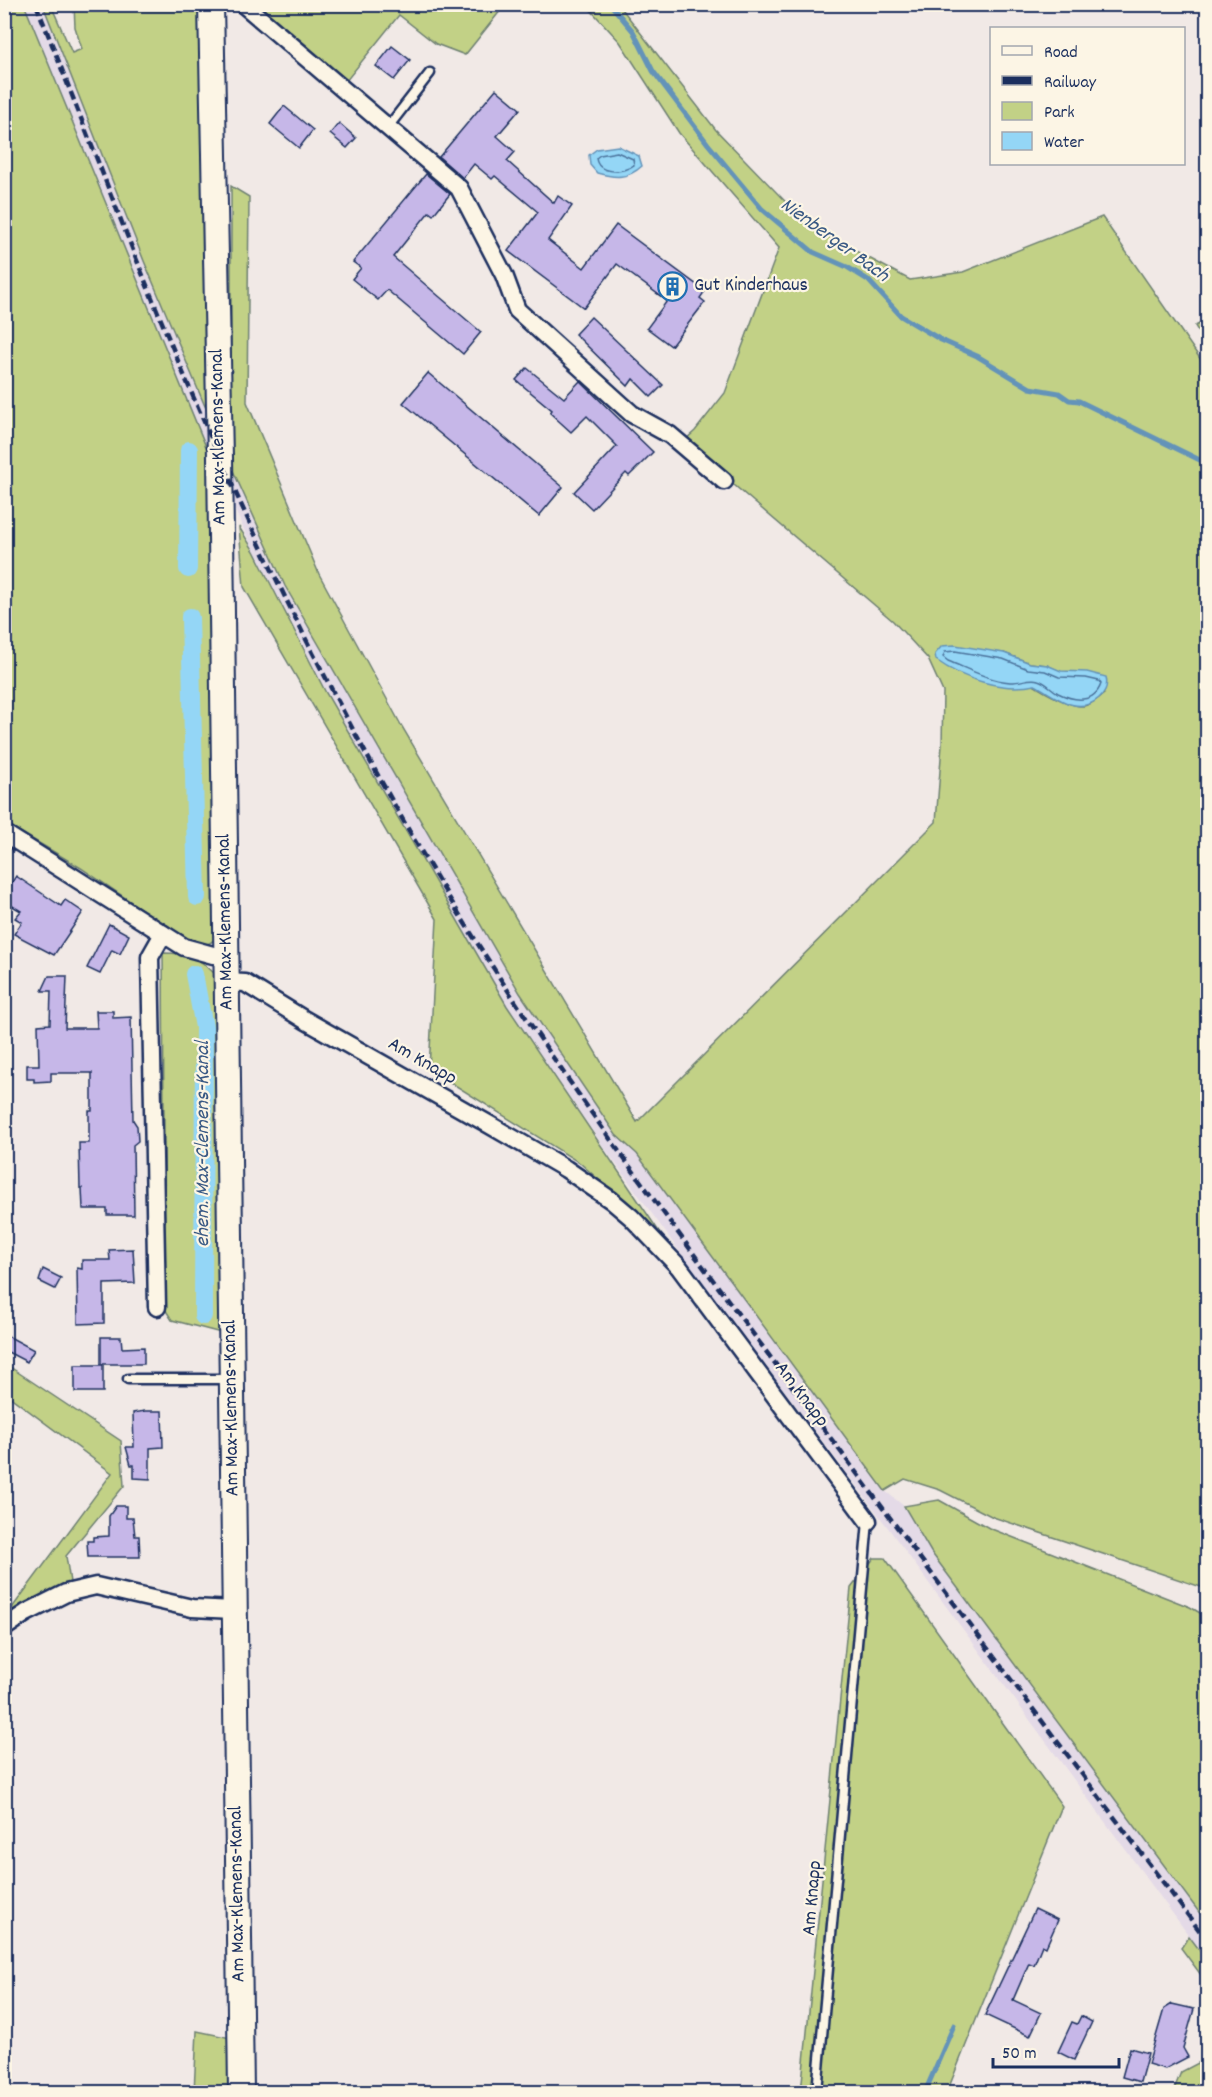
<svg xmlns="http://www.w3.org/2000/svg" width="1212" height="2097" font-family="Dekko,sans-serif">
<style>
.built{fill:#e4dae7}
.green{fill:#c2d186;stroke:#6e8072;stroke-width:1.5;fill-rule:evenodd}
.water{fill:#94d6f6;stroke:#6493b9;stroke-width:1.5}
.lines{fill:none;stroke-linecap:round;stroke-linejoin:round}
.shore{stroke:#4b729b;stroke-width:1.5}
.stream{stroke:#6493b9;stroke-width:5}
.canal{stroke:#94d6f6;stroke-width:18}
.building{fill:#c6b7e8;stroke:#1b2f5e;stroke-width:1.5}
.lane-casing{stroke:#1b2f5e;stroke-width:13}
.street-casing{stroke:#1b2f5e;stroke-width:21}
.secondary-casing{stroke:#1b2f5e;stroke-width:28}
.lane{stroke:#fcf5e5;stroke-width:8}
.street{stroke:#fcf5e5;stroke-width:16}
.secondary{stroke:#fcf5e5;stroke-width:24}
.rail{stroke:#1b2f5e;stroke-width:4.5;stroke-dasharray:9 4.5;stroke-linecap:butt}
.labels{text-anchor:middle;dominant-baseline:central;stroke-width:4.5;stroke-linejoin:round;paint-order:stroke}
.poi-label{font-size:20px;fill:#1b2f5e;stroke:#fcf5e5;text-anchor:start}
.street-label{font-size:20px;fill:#1b2f5e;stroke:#fcf5e5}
.water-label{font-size:21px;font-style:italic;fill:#395984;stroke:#fcf5e5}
</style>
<rect width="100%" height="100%" fill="#f1e9e6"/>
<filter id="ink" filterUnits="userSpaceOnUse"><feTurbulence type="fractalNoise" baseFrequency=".0167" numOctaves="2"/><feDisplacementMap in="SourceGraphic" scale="12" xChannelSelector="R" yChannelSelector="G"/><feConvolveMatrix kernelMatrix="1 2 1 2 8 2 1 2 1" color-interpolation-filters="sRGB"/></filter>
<g filter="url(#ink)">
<polygon class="built" points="24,5 43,5 205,407 285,586 520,993 616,1135 637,1154 885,1491 904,1506 931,1552 1207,1923 1207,1960 889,1529 674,1244 603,1146 507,1006 326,693 254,551 211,459"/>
<g class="green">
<path d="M24 4 211 459 215 938C207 950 193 943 183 937L81 868 5 823 4 5Z"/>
<polygon points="43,5 51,5 72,53 82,49 75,27 74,5 200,5 207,411 144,261"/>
<polygon points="259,5 505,5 465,55 436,44 399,15 346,81"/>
<path d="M586 5H619L716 130 809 226 910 280 963 272 1102 217 1208 370 1207 1589 993 1517 940 1490 905 1479 885 1491 637 1154 616 1135 520 993 285 586 231 466V186L249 197 247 402 319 574 401 725 637 1122 936 822 942 745 943 692 928 659 893 621 734 485 719 482 674 450 695 431 725 393 779 248 679 133 620 42ZM981 651 1004 653 1030 663 1047 665 1104 694C1097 699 1092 705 1084 706 1060 708 1003 664 981 651Z"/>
<polygon points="1207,320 1207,339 1204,341 1195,326"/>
<polygon points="239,527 254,551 326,693 507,1006 662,1236 580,1163 429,1069 437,919 244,587"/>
<path d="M163 953C190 953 197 956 216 975L221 1333 172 1320 165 1309Z"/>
<polygon points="4,1363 121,1441 124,1486 66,1556 70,1582 9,1612 112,1473 5,1393"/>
<polygon points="939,1500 989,1528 1190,1607 1207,1617 1207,1923 931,1552 904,1506"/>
<polygon points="874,1558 885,1558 1062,1806 947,2092 801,2092 851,1588"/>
<polygon points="1189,1936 1207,1960 1207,1983 1181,1948"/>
<polygon points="197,2031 231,2038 232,2092 194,2092"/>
<polygon points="1207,2047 1207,2092 1173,2092 1181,2072 1204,2060 1205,2048"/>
</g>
<g class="water">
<path d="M618 146 639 156 642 166C628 179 615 178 597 173L590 165 589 155 597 149Z"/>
<path d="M955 645 1004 653 1030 663 1047 665 1061 671 1087 672 1106 677C1108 685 1106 692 1099 698 1077 717 1056 696 1035 685 1003 692 962 679 936 660L935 654 942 646Z"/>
</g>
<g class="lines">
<g class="shore">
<path d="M617 152 633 159 634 165C624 173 598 175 596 158L600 155Z"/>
<path d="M955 651 1003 659 1028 669 1045 671 1059 677 1086 678 1099 681 1101 684C1094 704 1074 701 1058 693 1051 689 1046 682 1038 680 1030 677 1019 683 1010 682 988 680 968 669 948 661L943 657 945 652Z"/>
</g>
<g class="stream">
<polyline points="610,4 633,31 653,71 708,144 762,209 813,252 847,267 868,280 901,316 941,340 977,356 1030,388 1059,393 1069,400 1079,401 1208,464"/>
<polyline points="925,2092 954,2025"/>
</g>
<g class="canal">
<polyline points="188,569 189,450"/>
<polyline points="190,617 197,897"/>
<polyline points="194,974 204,1027 203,1316"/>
</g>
</g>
<g class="building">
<polygon points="392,46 410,60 394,80 376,66"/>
<polygon points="496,89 520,109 497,136 515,152 507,161 554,203 558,196 572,206 548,240 584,268 616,225 705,291 700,298 705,302 671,346 647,328 667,301 617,264 584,308 508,251 538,212 495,176 492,179 474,164 463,178 439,157"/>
<polygon points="284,106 313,130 299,148 270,124"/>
<polygon points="339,123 356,138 347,148 330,134"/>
<polygon points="426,174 450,194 433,215 429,212 393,257 481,332 463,354 387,290 378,300 352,279 361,268 353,262"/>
<polygon points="591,317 663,385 651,397 633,379 628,386 575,334"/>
<polygon points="527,368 564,398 580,381 653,452 629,476 626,473 592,509 574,492 617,446 587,416 571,432 550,413 552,410 516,380"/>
<polygon points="428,373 563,487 539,516 403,403"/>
<polygon points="16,876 61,906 65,900 83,912 54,955 14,934 22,922 15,918 21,911 4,901 4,894"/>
<polygon points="109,924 129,935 120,954 112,950 100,974 87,968"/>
<polygon points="49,976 67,976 65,1028 97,1028 96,1011 113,1011 113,1018 131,1017 133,1120 137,1126 138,1141 133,1145 134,1215 107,1215 107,1209 83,1209 82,1188 80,1188 79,1143 89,1143 89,1111 92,1111 92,1073 51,1073 51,1081 34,1082 34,1079 27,1079 27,1065 39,1065 38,1025 50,1024 51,991 42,991"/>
<polygon points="133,1249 135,1283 104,1284 104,1323 78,1324 77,1268 82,1269 82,1260 110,1260 109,1250"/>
<polygon points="43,1269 61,1278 55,1289 39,1281"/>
<polygon points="4,1334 34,1350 27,1362 4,1350"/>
<polygon points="101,1337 121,1337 122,1348 144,1347 144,1364 101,1364"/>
<rect x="75" y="1365" width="28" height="27"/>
<polygon points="145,1411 162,1411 163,1447 150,1448 150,1479 134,1478 134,1465 131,1465 126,1447 134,1447 133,1413"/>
<polygon points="116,1506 126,1506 126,1518 133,1518 135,1536 139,1536 140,1557 88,1557 87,1541 93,1541 93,1537 109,1536 109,1516"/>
<polygon points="1035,1909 1058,1920 1046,1947 1042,1945 1034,1965 1029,1963 1013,2000 1041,2013 1030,2036 985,2015"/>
<polygon points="1172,2004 1194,2009 1183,2048 1188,2057 1165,2069 1148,2064 1164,2009"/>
<polygon points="1081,2016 1092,2022 1074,2060 1058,2052 1072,2022 1077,2024"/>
<polygon points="1130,2048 1148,2053 1140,2082 1122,2077"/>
</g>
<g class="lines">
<defs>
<g id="lane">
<polyline points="388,127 430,73"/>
<polyline points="128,1379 229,1379"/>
<polyline points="817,2092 868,1521"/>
</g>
<g id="street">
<polyline points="243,4 459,188 504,275 517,310 632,414 670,435 724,481"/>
<polyline points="4,833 184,947 213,955 226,955"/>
<polyline points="227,982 245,983 305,1020 490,1125 566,1169 611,1200 631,1217 679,1267 868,1521"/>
<polyline points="157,1307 150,957 163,934"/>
<polyline points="4,1628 26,1613 66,1593 96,1586 192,1608 234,1610"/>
</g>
<polyline id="secondary" points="211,4 220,458 241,2092"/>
</defs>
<use href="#lane" class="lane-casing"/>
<use href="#street" class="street-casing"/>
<use href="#secondary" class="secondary-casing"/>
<use href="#lane" class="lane"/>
<use href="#street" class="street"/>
<use href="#secondary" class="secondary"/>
<path class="rail" d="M36 4C97 157 154 311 221 460 277 586 339 708 407 827 518 1020 651 1197 783 1374 924 1564 1066 1753 1208 1942"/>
</g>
</g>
<defs>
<symbol id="building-ring" viewBox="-11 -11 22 22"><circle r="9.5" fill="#fcf5e5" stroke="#1f6fb2" stroke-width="1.5"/><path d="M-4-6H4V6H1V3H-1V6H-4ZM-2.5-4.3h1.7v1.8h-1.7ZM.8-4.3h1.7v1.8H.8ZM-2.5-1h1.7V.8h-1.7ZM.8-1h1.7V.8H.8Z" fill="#1f6fb2"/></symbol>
</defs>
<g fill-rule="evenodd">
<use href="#building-ring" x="656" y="270" width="33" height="33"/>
</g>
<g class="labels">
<g class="poi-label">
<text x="694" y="286">Gut Kinderhaus</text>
</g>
<g class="street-label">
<text transform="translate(219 437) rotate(-91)">Am Max-Klemens-Kanal</text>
<text transform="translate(226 922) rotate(-91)">Am Max-Klemens-Kanal</text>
<text transform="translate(422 1062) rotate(30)">Am Knapp</text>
<text transform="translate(801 1395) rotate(53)">Am Knapp</text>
<text transform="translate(232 1408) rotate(-91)">Am Max-Klemens-Kanal</text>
<text transform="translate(238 1894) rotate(-91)">Am Max-Klemens-Kanal</text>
<text transform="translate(813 1898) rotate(-85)">Am Knapp</text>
</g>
<g class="water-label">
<text transform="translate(834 241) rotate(36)">Nienberger Bach</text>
<text transform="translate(204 1144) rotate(-90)">ehem. Max-Clemens-Kanal</text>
</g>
</g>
<rect width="1212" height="2097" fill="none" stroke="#fcf5e5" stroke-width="24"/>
<rect x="12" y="12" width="1188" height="2073" fill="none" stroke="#1b2f5e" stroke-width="2" filter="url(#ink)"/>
<rect x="990" y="27" width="195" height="138" fill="#fcf5e5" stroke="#a2a6af" stroke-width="1.5"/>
<rect x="1002" y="46" width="30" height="9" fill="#fcf5e5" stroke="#a2a6af" stroke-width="1.5"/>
<text x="1044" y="57" font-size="18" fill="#1b2f5e">Road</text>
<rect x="1002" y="76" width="30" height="9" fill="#1b2f5e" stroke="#a2a6af" stroke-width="1.5"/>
<text x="1044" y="87" font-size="18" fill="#1b2f5e">Railway</text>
<rect x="1002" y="102" width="30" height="18" fill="#c2d186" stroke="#a2a6af" stroke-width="1.5"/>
<text x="1044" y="117" font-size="18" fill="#1b2f5e">Park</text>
<rect x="1002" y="132" width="30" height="18" fill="#94d6f6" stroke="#a2a6af" stroke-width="1.5"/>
<text x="1044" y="147" font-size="18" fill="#1b2f5e">Water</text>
<path d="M993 2058v9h126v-9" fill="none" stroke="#1b2f5e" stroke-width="3"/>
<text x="1002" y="2058" font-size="18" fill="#1b2f5e" stroke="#fcf5e5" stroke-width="4.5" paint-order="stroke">50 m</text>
</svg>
